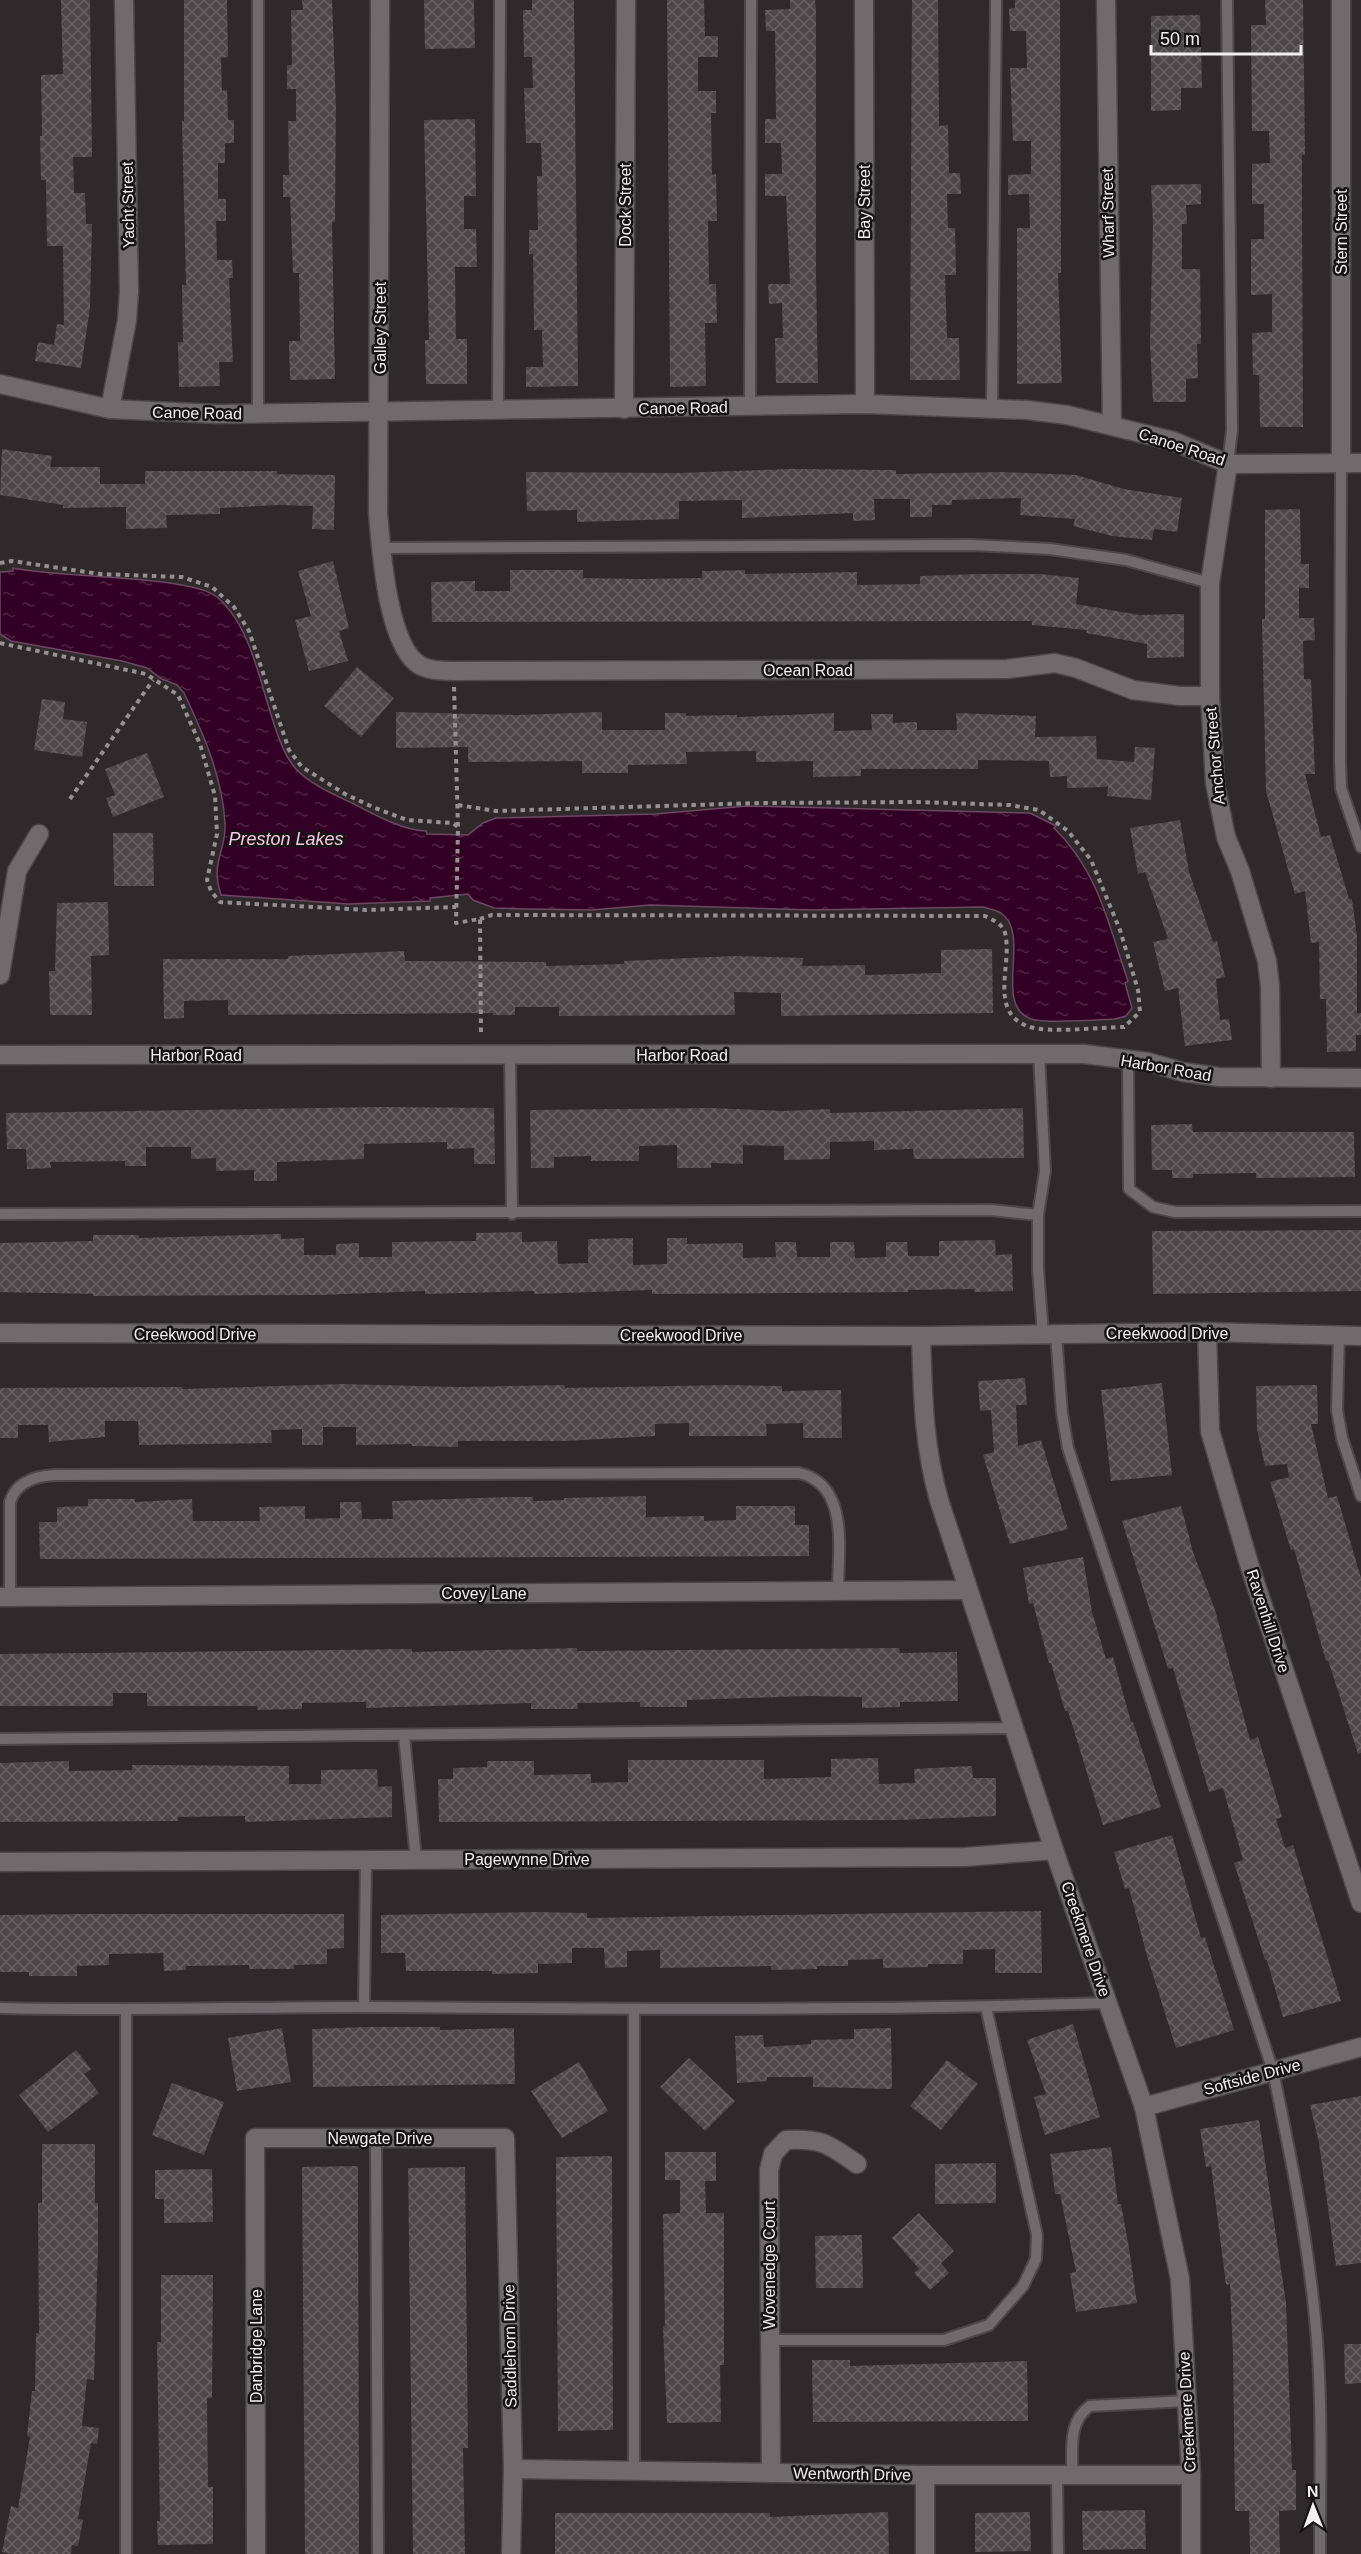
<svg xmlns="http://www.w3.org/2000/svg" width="1361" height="2554" font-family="Arial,sans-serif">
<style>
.water{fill:url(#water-ripples);stroke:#6c4862;stroke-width:1.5}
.building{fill:url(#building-cross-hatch)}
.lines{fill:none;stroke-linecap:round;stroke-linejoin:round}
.lane-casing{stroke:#4c474a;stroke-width:14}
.street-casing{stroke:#4c474a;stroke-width:21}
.secondary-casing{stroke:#4c474a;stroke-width:21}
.path{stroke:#959092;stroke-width:4;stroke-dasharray:4.5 4.5;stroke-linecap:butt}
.lane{stroke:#706a6d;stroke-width:10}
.street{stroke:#706a6d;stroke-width:18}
.secondary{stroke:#706a6d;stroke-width:18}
.labels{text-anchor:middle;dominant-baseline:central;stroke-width:5;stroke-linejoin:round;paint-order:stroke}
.street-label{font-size:16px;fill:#f3eff1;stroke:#151314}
.water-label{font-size:18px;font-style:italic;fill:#f6cae4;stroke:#151314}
</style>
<defs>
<pattern id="water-ripples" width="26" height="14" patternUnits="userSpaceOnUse" patternTransform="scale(1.5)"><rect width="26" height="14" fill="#320024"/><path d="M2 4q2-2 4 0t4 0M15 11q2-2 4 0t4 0" fill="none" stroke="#502644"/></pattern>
<pattern id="building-cross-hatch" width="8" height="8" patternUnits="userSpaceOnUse" patternTransform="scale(1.5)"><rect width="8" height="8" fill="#4d474a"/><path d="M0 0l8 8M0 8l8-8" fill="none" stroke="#676265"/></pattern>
</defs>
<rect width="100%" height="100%" fill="#2f292c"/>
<path class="water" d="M13 568C58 578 190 575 217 597 251 626 260 683 274 724 279 739 285 757 296 769 311 785 335 795 354 804 375 815 402 830 426 831L427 834 468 835 483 823 496 818 655 814 747 806 1030 813 1056 826 1054 828C1099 872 1108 924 1128 981L1125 983 1132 1008 1126 1016 1115 1019C1096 1020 1047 1024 1031 1019 992 1005 1032 934 1001 913 996 910 989 909 983 907L811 910 650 905 592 910 528 909 494 908 473 900 468 894 430 898V901L348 904 221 895C210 861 226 853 225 824 223 778 203 733 184 693L177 685 162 679 147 668 122 661 11 641 0 634V572L13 571Z"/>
<g class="building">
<polygon points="61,0 90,0 92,157 73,157 74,193 85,193 86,224 92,224 90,308 81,368 35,361 38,342 54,345 57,324 64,325 63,246 47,246 46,180 41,180 40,136 42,136 41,75 63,74"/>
<polygon points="184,0 227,0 228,57 221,58 222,91 227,90 228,120 234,120 234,143 225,143 225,163 218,163 218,199 226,199 226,221 216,221 217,260 232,260 233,278 229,278 233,362 219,362 220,386 179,387 178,342 183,342 182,285 186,285 182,121 184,121"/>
<polygon points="302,0 332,0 336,106 335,222 332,222 335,379 290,380 289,341 300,341 299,273 293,273 290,197 283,197 283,175 289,175 288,121 296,121 296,89 287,89 287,65 292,65 291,10 303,10"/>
<polygon points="424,0 474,0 475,48 425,49"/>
<polygon points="532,0 574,0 578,386 526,387 526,367 543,367 542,330 534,330 533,254 529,254 529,230 538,230 537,176 542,176 541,143 526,143 524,88 533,88 532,57 524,57 523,10 532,10"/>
<polygon points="667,0 704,0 705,36 718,36 718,57 698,57 698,91 716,91 716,113 711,113 712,175 716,174 717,221 708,221 709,284 716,284 717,323 705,323 706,386 670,387"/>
<polygon points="790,0 815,0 816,9 816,275 818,383 776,383 775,338 783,338 782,303 769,304 768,284 790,284 786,196 765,196 765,174 782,174 781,143 765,143 765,119 776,119 775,31 766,31 765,10 790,9"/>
<polygon points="912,0 938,0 939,126 948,125 949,173 960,173 961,194 947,194 948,228 955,228 956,275 945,275 947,338 959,338 960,380 910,380"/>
<polygon points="1015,0 1060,0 1061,273 1058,273 1062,383 1017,384 1017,228 1030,228 1029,194 1008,195 1008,175 1031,174 1031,141 1013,141 1010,68 1027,68 1026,31 1010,31 1009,9 1015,8"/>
<polygon points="1265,0 1303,0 1305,155 1302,155 1302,203 1303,427 1260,427 1259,375 1253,375 1252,333 1272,332 1272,294 1251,295 1251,239 1264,239 1264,204 1252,204 1252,164 1270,163 1269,131 1252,131 1251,25 1266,25"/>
<polygon points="1200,15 1202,88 1181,88 1181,110 1151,111 1151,16"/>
<polygon points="475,119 476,196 464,196 464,229 476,229 477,267 455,267 456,339 467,339 467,384 426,384 425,340 429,340 424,120"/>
<polygon points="1201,184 1201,204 1186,205 1187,224 1182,224 1182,269 1200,269 1201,344 1197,344 1198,378 1186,379 1186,402 1153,402 1150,343 1153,224 1151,185"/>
<polygon points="2,449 52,456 50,467 100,467 100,484 145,484 145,471 277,471 277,474 335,475 334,530 312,529 313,506 278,505 220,508 220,514 166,515 167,528 126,529 126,507 63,508 63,505 0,495"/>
<polygon points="790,469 896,470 896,474 1002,472 1076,475 1124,489 1182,498 1177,532 1154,529 1152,540 1112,536 1073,526 1075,519 1020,515 1021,498 952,500 952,505 932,505 932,517 910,517 910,499 874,499 875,520 853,521 853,513 742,518 742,500 679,501 679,519 577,522 577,510 527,511 526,472 678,473"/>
<polygon points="1300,509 1301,564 1309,564 1309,588 1299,588 1299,618 1314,618 1315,640 1303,641 1304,679 1311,679 1315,774 1305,774 1321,837 1330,835 1349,899 1352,899 1357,937 1357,1013 1361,1013 1361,1035 1356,1035 1356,1051 1327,1052 1326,999 1320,999 1319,942 1311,943 1305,891 1295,894 1266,791 1262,619 1265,619 1265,510"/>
<polygon points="333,561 349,628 339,631 348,661 309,671 295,620 311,616 298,571"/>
<polygon points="510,570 583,570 583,578 638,579 702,578 702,571 745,570 745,574 857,572 857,585 920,584 920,576 979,574 1040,574 1079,578 1076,604 1139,615 1184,614 1184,657 1147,658 1147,644 1086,633 1087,630 1032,625 1032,621 432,622 431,582 475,581 475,591 510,591"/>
<polygon points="357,667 394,698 361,737 324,706"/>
<polygon points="42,699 65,702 63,719 87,722 82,757 34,750"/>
<polygon points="396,712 517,715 602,712 602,730 665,730 665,713 686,713 686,716 737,715 737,717 834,713 834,731 872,730 871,714 893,714 893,723 917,722 917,730 957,730 956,713 1036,716 1035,737 1096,736 1097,759 1134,762 1135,747 1155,748 1151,800 1107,796 1108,787 1067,788 1067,776 1050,777 1049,761 978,760 978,769 861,769 861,776 813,777 813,761 756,762 756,751 686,752 687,764 628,765 628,773 582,773 582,761 468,762 468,747 396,748"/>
<polygon points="147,753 164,797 113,817 106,798 115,795 105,769"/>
<polygon points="1180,820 1189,872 1213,942 1217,941 1225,977 1216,979 1220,1020 1229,1019 1232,1040 1185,1046 1178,988 1165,991 1153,942 1168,939 1145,872 1138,874 1130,828"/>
<polygon points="113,833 153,833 154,886 114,886"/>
<polygon points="108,902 109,955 91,956 92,1015 50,1015 49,971 55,971 57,903"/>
<polygon points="992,949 993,1013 781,1016 781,993 734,992 735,1015 559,1016 559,1007 515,1007 515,1015 493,1015 493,1013 228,1015 228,1000 184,1001 184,1018 164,1019 163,959 288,959 288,956 404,951 405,961 546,962 546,966 624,964 624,961 734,956 803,958 802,966 865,965 865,975 941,973 941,950"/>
<polygon points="381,1107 494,1108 495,1164 474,1164 474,1148 447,1149 447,1142 364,1144 364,1159 277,1162 277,1181 254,1181 254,1170 216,1171 216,1158 191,1159 191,1147 146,1147 146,1166 125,1166 125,1161 50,1162 51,1168 27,1169 26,1149 7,1149 6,1113"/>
<polygon points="710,1108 784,1111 830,1109 830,1113 1023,1108 1024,1158 914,1159 913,1149 874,1150 874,1141 830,1142 830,1159 784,1160 784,1146 743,1145 743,1164 711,1163 711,1168 677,1168 677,1145 639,1146 639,1161 591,1161 591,1156 554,1157 554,1168 531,1168 530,1110"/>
<polygon points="1192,1124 1193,1132 1354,1132 1355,1177 1256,1178 1256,1173 1193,1174 1193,1178 1172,1178 1172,1170 1152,1170 1151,1125"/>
<polygon points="1361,1230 1361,1291 1153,1294 1152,1231"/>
<polygon points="522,1232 522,1242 557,1241 558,1264 588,1263 588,1239 633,1238 633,1265 667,1264 667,1238 687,1238 687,1244 743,1243 743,1258 776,1257 775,1242 796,1242 797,1257 830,1257 830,1242 854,1242 855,1258 886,1257 886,1242 907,1242 908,1256 939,1256 939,1241 995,1240 996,1255 1012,1254 1013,1291 974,1292 974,1289 908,1290 908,1292 652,1294 652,1290 534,1294 534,1291 425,1294 425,1291 319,1295 93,1296 93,1294 0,1292 0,1243 93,1241 93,1235 139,1235 139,1238 281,1234 281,1239 304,1238 304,1255 336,1255 336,1244 359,1243 359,1257 392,1257 392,1242 476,1241 476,1233"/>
<polygon points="1025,1378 1027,1405 1016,1405 1018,1446 1041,1440 1068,1529 1010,1544 983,1455 994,1452 991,1410 980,1411 978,1381"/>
<polygon points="1162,1383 1172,1475 1111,1481 1101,1390"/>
<polygon points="342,1384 457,1387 565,1385 565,1388 727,1385 782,1386 782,1391 841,1390 842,1438 803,1438 803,1423 766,1424 767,1436 689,1436 689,1423 655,1424 655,1436 566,1441 458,1441 458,1447 412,1446 412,1444 356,1445 356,1427 323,1427 323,1445 302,1445 302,1429 271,1430 272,1443 139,1445 138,1421 105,1421 105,1437 49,1442 48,1425 18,1425 18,1438 0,1438 0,1388 182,1387 182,1389"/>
<polygon points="1317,1385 1318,1424 1311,1424 1328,1498 1337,1496 1361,1578 1361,1753 1358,1754 1328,1660 1326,1661 1294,1549 1291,1550 1270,1482 1289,1477 1287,1464 1265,1466 1257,1429 1256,1386"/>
<polygon points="646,1496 646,1517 704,1516 704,1521 736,1520 736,1506 795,1506 795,1525 809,1525 809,1556 40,1559 39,1522 57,1522 57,1507 88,1506 88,1499 135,1499 135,1502 192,1499 193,1521 260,1521 259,1507 305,1506 305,1519 340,1518 340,1502 361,1502 362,1519 393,1519 392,1501 508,1497 533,1497 533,1501 564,1500 564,1498"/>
<polygon points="1181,1506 1193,1552 1215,1610 1250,1740 1258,1737 1274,1790 1282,1817 1276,1819 1285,1848 1293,1845 1341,2001 1283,2017 1267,1960 1265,1960 1234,1863 1243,1860 1223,1788 1209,1792 1173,1668 1168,1669 1122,1521"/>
<polygon points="1083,1557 1092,1612 1106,1659 1113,1657 1131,1722 1133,1722 1161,1807 1103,1825 1068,1711 1065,1711 1051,1663 1049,1663 1033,1603 1029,1604 1023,1568"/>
<polygon points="577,1648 577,1651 899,1648 900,1653 957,1652 958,1701 900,1702 900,1707 862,1708 862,1697 808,1696 687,1700 687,1707 640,1707 640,1702 577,1703 578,1709 531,1709 531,1703 366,1708 366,1702 302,1703 302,1709 258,1710 257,1706 147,1706 147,1693 113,1693 113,1706 0,1706 0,1654 412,1649 412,1652"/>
<polygon points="878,1758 879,1784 915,1783 914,1769 952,1767 972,1766 973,1778 996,1778 996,1816 899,1820 439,1822 438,1779 453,1779 453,1768 487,1767 487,1761 534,1761 534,1775 591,1774 591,1783 628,1782 628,1760 764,1760 764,1779 831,1777 831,1759"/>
<polygon points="69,1761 69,1771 132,1770 132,1765 289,1766 289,1784 321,1784 321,1770 377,1769 378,1787 392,1786 392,1817 245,1822 245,1816 178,1817 178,1821 0,1822 0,1763"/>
<polygon points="1172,1835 1201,1938 1205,1937 1234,2030 1176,2048 1147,1956 1129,1888 1125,1889 1114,1852"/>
<polygon points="1041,1911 1042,1973 995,1973 995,1949 963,1950 963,1964 928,1964 928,1967 883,1968 883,1959 848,1960 848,1966 817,1966 817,1969 771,1970 771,1966 660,1968 660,1950 627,1951 627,1967 605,1968 604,1948 572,1948 572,1963 538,1964 538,1973 492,1974 492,1971 406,1971 405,1953 381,1953 381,1915 537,1912 587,1913 587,1918"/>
<polygon points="76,1914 344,1914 344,1948 327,1949 327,1964 294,1965 294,1969 249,1969 249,1965 186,1966 186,1970 164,1971 163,1953 109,1954 109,1965 77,1966 77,1976 29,1976 29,1972 0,1972 0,1915"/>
<polygon points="1073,2024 1100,2117 1045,2135 1034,2097 1046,2094 1027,2040"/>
<polygon points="367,2027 440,2027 440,2030 514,2028 515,2084 313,2087 312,2029"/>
<polygon points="282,2028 291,2082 237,2091 228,2038"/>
<polygon points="891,2028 892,2089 813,2087 813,2077 767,2077 767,2081 737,2083 735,2036 763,2035 764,2047 811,2044 811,2040 854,2039 854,2029"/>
<polygon points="76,2050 91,2069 84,2074 99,2093 48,2132 19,2095"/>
<polygon points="689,2058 735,2101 705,2131 660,2087"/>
<polygon points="947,2060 978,2084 941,2130 910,2106"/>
<polygon points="579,2062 608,2111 562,2138 531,2091"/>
<polygon points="172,2083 224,2102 204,2155 152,2135"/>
<polygon points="1361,2096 1361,2263 1336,2266 1319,2143 1310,2105"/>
<polygon points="1259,2120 1286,2303 1292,2470 1296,2470 1296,2510 1279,2511 1280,2554 1250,2554 1249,2511 1235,2511 1233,2354 1230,2284 1226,2285 1211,2166 1206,2167 1200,2129"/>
<polygon points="42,2144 95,2144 95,2203 98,2203 98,2249 94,2380 87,2379 82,2426 99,2428 97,2444 91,2443 78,2519 83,2520 78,2546 72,2545 71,2554 13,2554 2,2552 11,2506 18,2508 30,2437 27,2436 32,2391 35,2391 36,2333 39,2333 38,2203 42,2203"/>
<polygon points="1111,2147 1118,2204 1121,2204 1129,2248 1137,2303 1076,2312 1070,2273 1076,2272 1060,2194 1055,2194 1050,2154"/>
<polygon points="665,2152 716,2152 716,2181 705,2181 706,2213 724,2213 724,2365 720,2365 721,2422 667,2423 663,2326 665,2326 663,2214 680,2213 680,2180 665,2180"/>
<polygon points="612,2156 613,2430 558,2431 556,2157"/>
<polygon points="996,2163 996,2203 935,2204 935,2164"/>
<polygon points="358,2166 359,2554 305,2554 302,2167"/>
<polygon points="465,2167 468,2448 463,2448 465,2554 413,2554 408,2168"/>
<polygon points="212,2169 213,2222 164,2223 164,2199 155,2199 155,2170"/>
<polygon points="919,2213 954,2251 941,2263 949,2273 930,2290 914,2273 919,2269 892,2238"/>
<polygon points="862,2235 863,2288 816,2288 815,2236"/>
<polygon points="161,2275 213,2275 212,2398 207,2398 208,2487 213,2487 213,2544 158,2545 157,2521 160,2521 157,2342 161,2342"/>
<polygon points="1344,2344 1361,2344 1361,2383 1345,2384"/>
<polygon points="812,2360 850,2360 850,2366 1027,2361 1028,2421 813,2422"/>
<polygon points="1145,2510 1146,2549 1083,2550 1082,2511"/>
<polygon points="888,2512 889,2554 555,2554 555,2513 770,2513 770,2517"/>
<polygon points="1030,2512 1031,2551 975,2552 975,2513"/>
</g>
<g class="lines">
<defs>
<g id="lane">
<polyline points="1227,0 1232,430 1228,464"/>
<polyline points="750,407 751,0"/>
<polyline points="992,409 996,0"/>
<polyline points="498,410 500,0"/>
<polyline points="258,413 258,0"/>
<polyline points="1341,463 1340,761 1341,788 1361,847"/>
<polyline points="381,548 972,545 1050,549 1126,560 1210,583"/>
<polyline points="510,1055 512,1214"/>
<polyline points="1128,1060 1129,1189 1153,1207 1175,1212 1361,1211"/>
<polyline points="0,1214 991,1210 1038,1215 1038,1269 1043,1334"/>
<polyline points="1038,1215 1045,1171 1039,1054"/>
<path d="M1056 1334 1062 1413 1068 1448 1273 2071C1290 2153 1307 2235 1315 2318 1323 2396 1320 2475 1320 2554"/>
<polyline points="1339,1335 1337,1410 1342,1438 1361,1496"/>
<path d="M10 1597V1502C16 1482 35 1476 55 1475L799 1473C850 1485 838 1550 838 1591"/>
<polyline points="404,1735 416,1860"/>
<polyline points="0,1739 1013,1728"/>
<polyline points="364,2007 366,1860"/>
<path d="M0 2008C123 2011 245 2007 367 2007 614 2009 861 2011 1108 2003"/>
<polyline points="376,2138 378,2554"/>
<polyline points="769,2340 944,2340 989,2325 1023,2286 1036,2259 1037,2235 986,2007"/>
<polyline points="634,2471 634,2010"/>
<polyline points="1057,2475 1058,2554"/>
<path d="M1072 2475C1073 2451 1067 2422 1090 2406L1187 2401"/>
<polyline points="126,2554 126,2011"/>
</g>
<g id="street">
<path d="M380 0 378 513C381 547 387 648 421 666 429 670 444 671 453 671L1007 669 1055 663 1076 668 1133 690 1180 696H1210"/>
<polyline points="864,0 865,404"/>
<polyline points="1106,0 1112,426"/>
<polyline points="1341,0 1341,463"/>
<polyline points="110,409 127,320 129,292 124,0"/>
<polyline points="624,409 626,0"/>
<polyline points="1228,464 1210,583 1210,696 1215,783 1226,837 1240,871 1267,961 1270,986 1271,1078"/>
<polyline points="0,975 17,871 39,834"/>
<polyline points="0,1055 1084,1054 1148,1062 1183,1072 1219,1077 1361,1078"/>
<polyline points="1207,1332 1210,1431 1250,1567 1361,1903"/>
<polyline points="0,1333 921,1336 1207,1332 1361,1336"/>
<path d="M921 1336C923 1396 923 1442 939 1500L1054 1850 1144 2107 1180 2279 1191 2475V2554"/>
<polyline points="0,1597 967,1590"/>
<polyline points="0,1862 965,1857 1054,1850"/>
<polyline points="1144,2107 1361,2047"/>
<polyline points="513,2469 925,2475 1191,2475"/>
<path d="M771 2473 769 2170 773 2154 786 2140C822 2138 828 2144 857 2164"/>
<polyline points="925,2475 925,2554"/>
<polyline points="256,2554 255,2138 505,2138 513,2469 511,2554"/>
</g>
<polyline id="secondary" points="0,384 110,409 217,414 865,404 1027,410 1067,415 1173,441 1228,464 1361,463"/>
</defs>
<use href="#lane" class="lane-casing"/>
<use href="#street" class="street-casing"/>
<use href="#secondary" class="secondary-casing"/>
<g class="path">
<polyline points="0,563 12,561 100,574 182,577 212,587 234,607 249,631 289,750 302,767 345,794 375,808 407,820 453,823 458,827"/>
<polyline points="0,643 146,674 178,695 200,744 215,796 217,834 207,880 211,891 220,902 366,910 456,907"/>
<polyline points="454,687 458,827 456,923 480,919 481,1036"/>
<polyline points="70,799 153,680"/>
<path d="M458 805 496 811 759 803 917 802 1010 805 1039 810 1068 831 1091 860 1120 930 1138 990 1140 1012 1124 1027C1101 1027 1047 1034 1027 1026 988 1011 1013 963 1005 933 1003 924 993 920 985 916L492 915 480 919"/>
</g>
<use href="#lane" class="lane"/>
<use href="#street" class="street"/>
<use href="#secondary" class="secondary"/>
</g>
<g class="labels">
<g class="street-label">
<text transform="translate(864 202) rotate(-90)">Bay Street</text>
<text transform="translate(128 205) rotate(-91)">Yacht Street</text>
<text transform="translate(625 205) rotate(-90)">Dock Street</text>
<text transform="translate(1108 213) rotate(-91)">Wharf Street</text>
<text transform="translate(1341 232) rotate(-90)">Stern Street</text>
<text transform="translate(380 328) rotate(-90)">Galley Street</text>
<text transform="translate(683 408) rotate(-1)">Canoe Road</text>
<text transform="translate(197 413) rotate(1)">Canoe Road</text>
<text transform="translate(1182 447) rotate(18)">Canoe Road</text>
<text x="808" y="670">Ocean Road</text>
<text transform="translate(1215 756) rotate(-95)">Anchor Street</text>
<text x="196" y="1055">Harbor Road</text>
<text x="682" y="1055">Harbor Road</text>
<text transform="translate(1166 1068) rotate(10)">Harbor Road</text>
<text x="1167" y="1333">Creekwood Drive</text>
<text x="195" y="1334">Creekwood Drive</text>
<text x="681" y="1335">Creekwood Drive</text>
<text x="484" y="1593">Covey Lane</text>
<text transform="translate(1268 1621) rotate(72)">Ravenhill Drive</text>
<text x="527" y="1859">Pagewynne Drive</text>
<text transform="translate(1086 1939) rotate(71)">Creekmere Drive</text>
<text transform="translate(1252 2077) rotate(-15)">Softside Drive</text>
<text x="380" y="2138">Newgate Drive</text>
<text transform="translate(769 2265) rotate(-90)">Wovenedge Court</text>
<text transform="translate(256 2346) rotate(-90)">Danbridge Lane</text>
<text transform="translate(510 2346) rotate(-91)">Saddlehorn Drive</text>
<text transform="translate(1187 2412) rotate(-93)">Creekmere Drive</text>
<text transform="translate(852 2474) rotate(1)">Wentworth Drive</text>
</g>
<g class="water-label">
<text x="286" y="839">Preston Lakes</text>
</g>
</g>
<g transform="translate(1313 2506) rotate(359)" stroke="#151314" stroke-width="4.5" paint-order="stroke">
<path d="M0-4.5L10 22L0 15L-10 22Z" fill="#f3eff1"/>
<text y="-9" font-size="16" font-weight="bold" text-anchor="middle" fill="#f3eff1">N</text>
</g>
<path d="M1151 45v9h150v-9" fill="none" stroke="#f3eff1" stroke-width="3"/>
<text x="1160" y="45" font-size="18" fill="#f3eff1" stroke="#151314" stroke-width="4.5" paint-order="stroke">50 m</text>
</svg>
